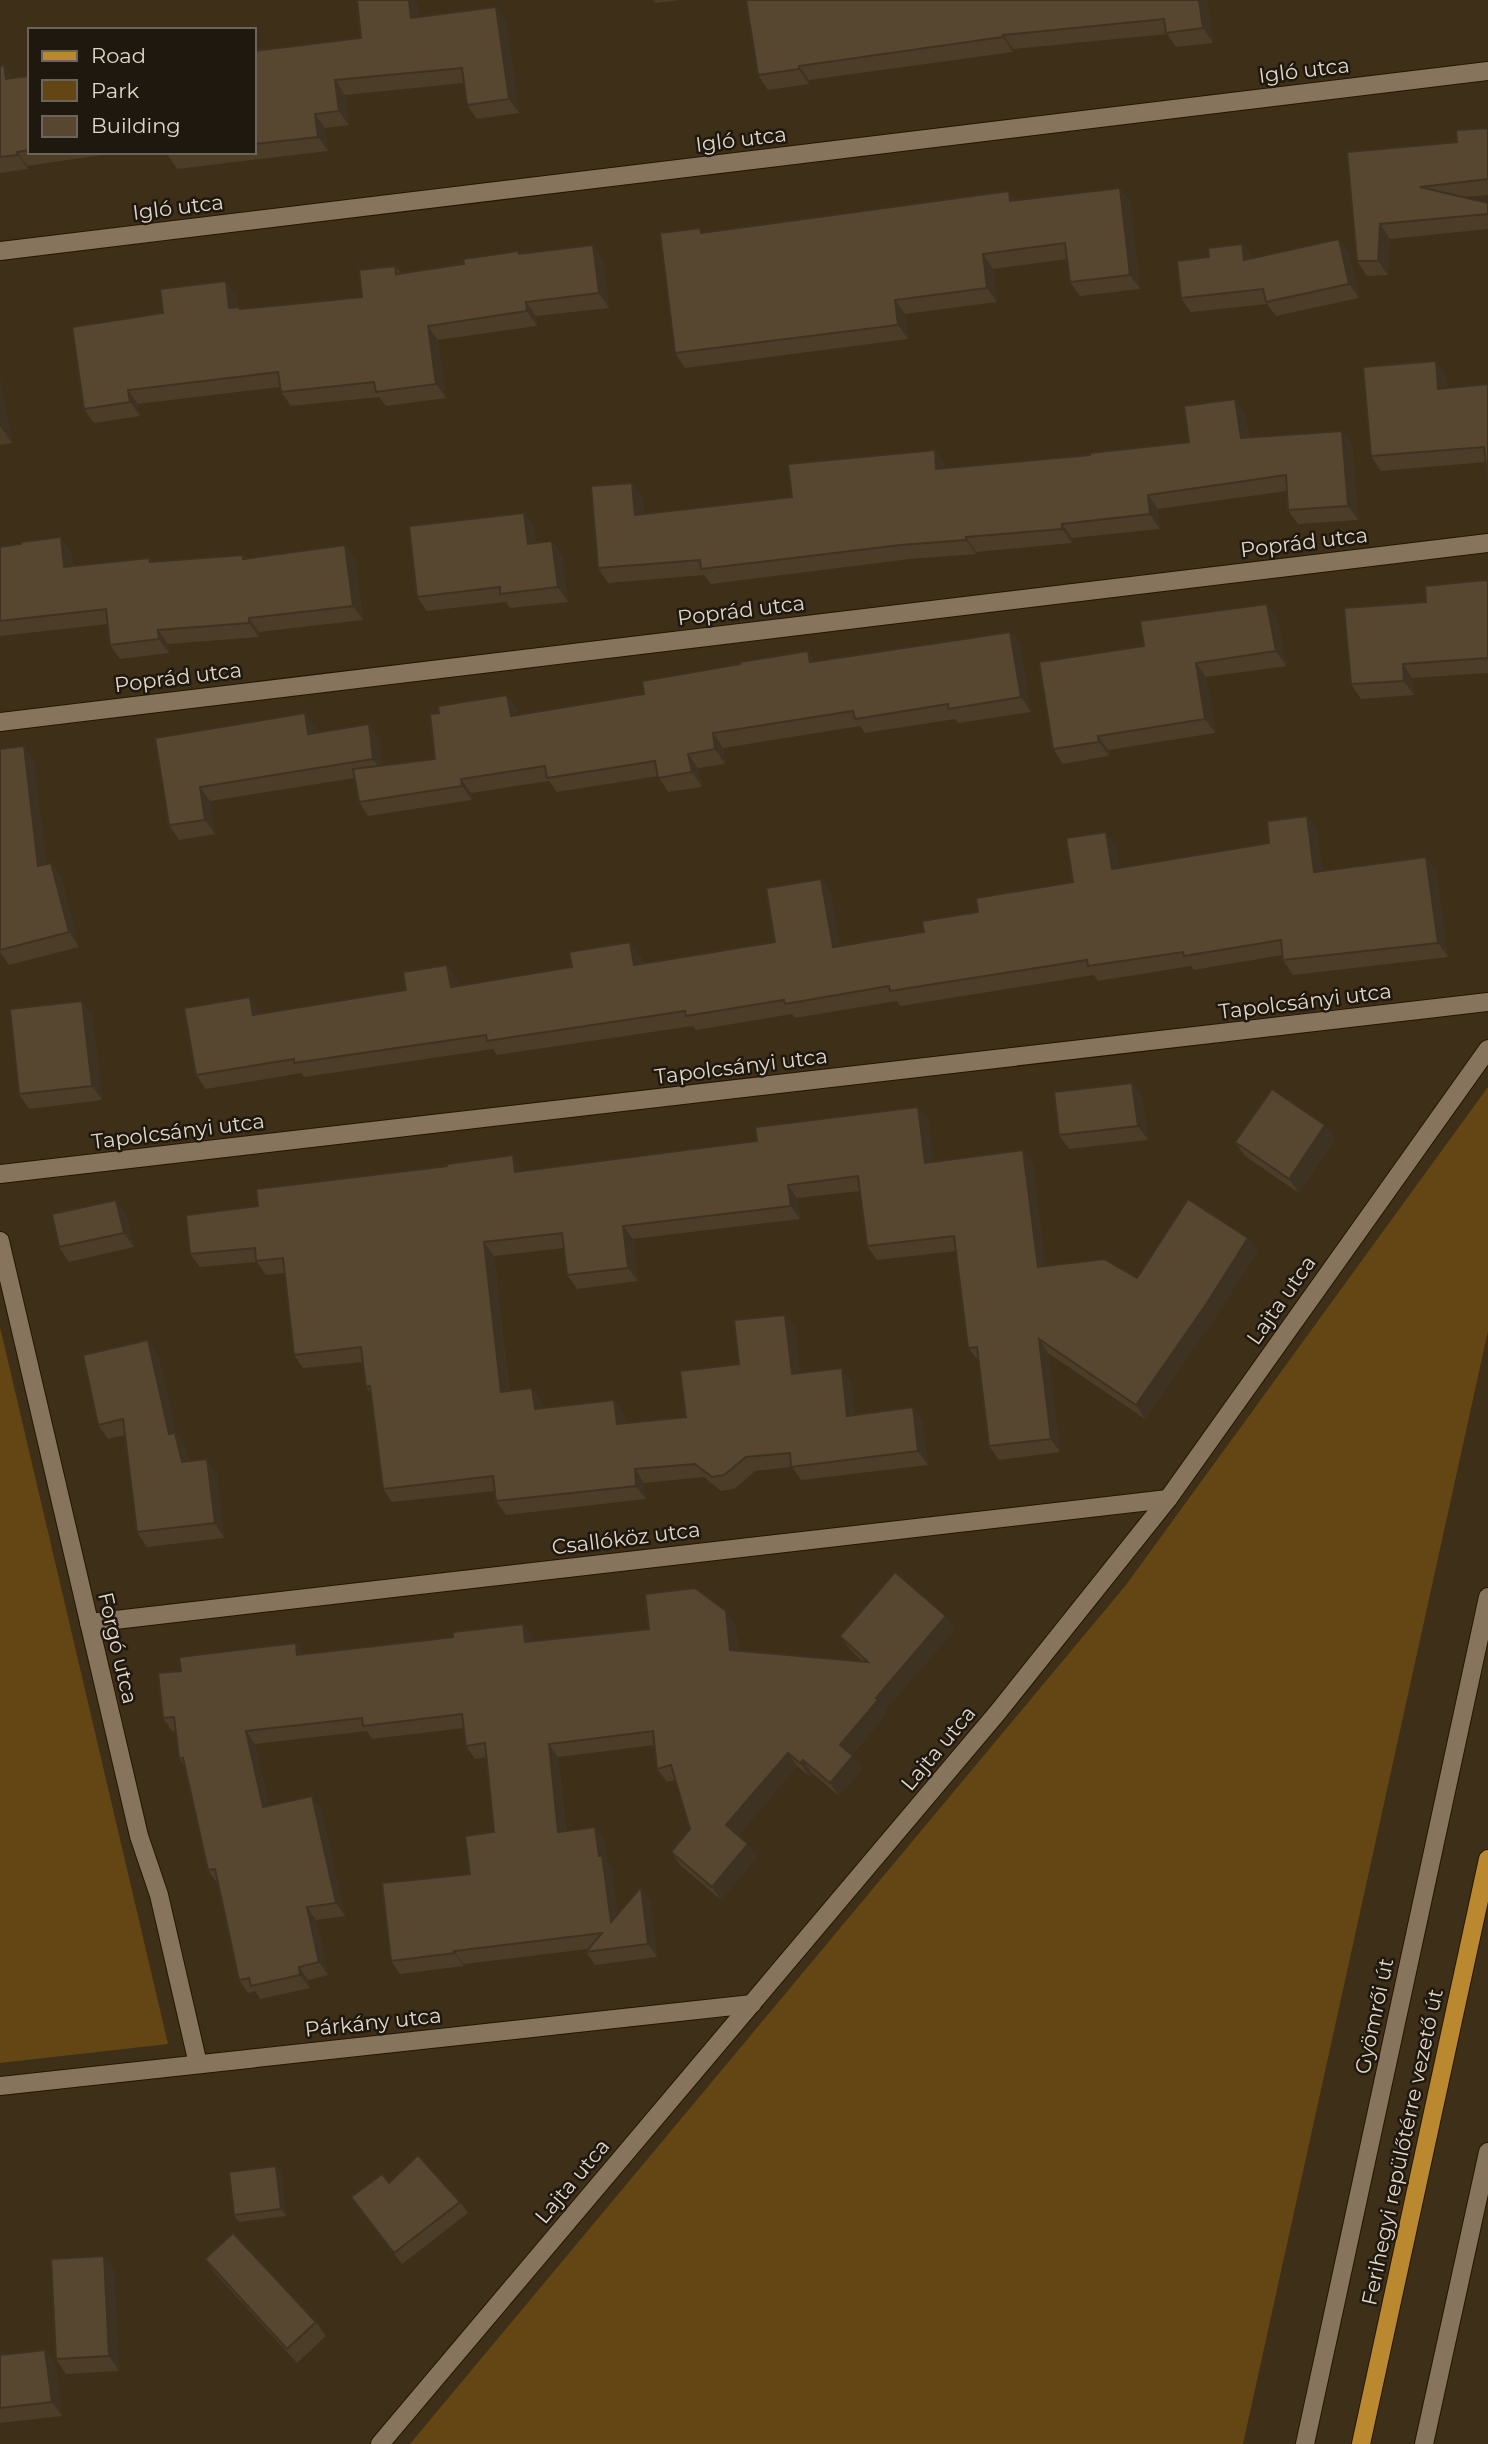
<svg xmlns="http://www.w3.org/2000/svg" width="1488" height="2444" font-family="Montserrat,sans-serif">
<style>
.green{fill:#644615}
.lines{fill:none;stroke-linecap:round;stroke-linejoin:round}
.minor-casing{stroke:#251602;stroke-width:20}
.tertiary-casing{stroke:#251602;stroke-width:20}
.primary-casing{stroke:#251602;stroke-width:20}
.minor{stroke:#86745c;stroke-width:18}
.tertiary{stroke:#86745c;stroke-width:18}
.primary{stroke:#b9882f;stroke-width:18}
.wall{fill:#4c3d29}
.shaded-wall{fill:#3e3222}
.building{fill:#584730;stroke:#3e3222;stroke-width:2}
.labels{text-anchor:middle;dominant-baseline:central;stroke-width:5;stroke-linejoin:round;paint-order:stroke}
.street-label{font-size:21px;fill:#e0d6c9;stroke:#1f180e}
</style>
<rect width="100%" height="100%" fill="#3e2f18"/>
<g class="green">
<polygon points="1488,1087 1488,1331 1243,2444 410,2444 1126,1585"/>
<polygon points="0,1327 168,2044 0,2063"/>
</g>
<g class="lines">
<defs>
<g id="minor">
<polyline points="0,251 1488,71"/>
<polyline points="0,722 1488,543"/>
<polyline points="0,1174 1488,1002"/>
<polyline points="0,1241 139,1836 159,1895 198,2064"/>
<polyline points="89,1623 1168,1499"/>
<polyline points="0,2086 752,2004"/>
<polyline points="380,2444 998,1712 1168,1499 1488,1049"/>
</g>
<g id="tertiary">
<polyline points="1305,2444 1488,1597"/>
<polyline points="1424,2444 1488,2152"/>
</g>
<polyline id="primary" points="1361,2444 1488,1859"/>
</defs>
<use href="#minor" class="minor-casing"/>
<use href="#tertiary" class="tertiary-casing"/>
<use href="#primary" class="primary-casing"/>
<use href="#minor" class="minor"/>
<use href="#tertiary" class="tertiary"/>
<use href="#primary" class="primary"/>
</g>
<g class="wall">
<polygon points="357,0 414,0 418,6 419,17 496,7 506,21 519,113 477,119 467,105 464,83 345,95 349,125 325,128 328,151 177,169 167,154 167,152 254,152 254,51 361,38"/>
<polygon points="653,0 681,0 655,3"/>
<polygon points="746,0 1207,0 1213,43 1176,47 1167,34 1013,49 1013,52 809,80 809,84 768,90 758,75"/>
<polygon points="0,66 13,78 30,76 30,152 122,152 27,166 28,169 0,173"/>
<polygon points="1488,128 1488,195 1464,197 1488,203 1488,229 1390,239 1388,275 1367,276 1357,261 1347,152 1457,142"/>
<polygon points="1120,188 1130,202 1140,289 1080,296 1070,282 1067,259 993,269 997,302 905,314 908,339 685,368 675,353 703,232 1009,191 1016,201"/>
<polygon points="1339,239 1349,253 1359,298 1276,316 1267,304 1191,312 1181,298 1209,257 1242,244 1252,258"/>
<polygon points="520,254 603,260 609,308 536,316 537,326 438,340 446,398 386,406 379,397 291,406 281,392 280,387 138,404 140,416 94,423 84,409 163,313 236,295 237,307 242,309 362,297 395,266 401,273"/>
<polygon points="1446,376 1447,389 1488,384 1486,462 1381,471 1371,456"/>
<polygon points="0,379 12,443 0,445"/>
<polygon points="1245,414 1249,437 1342,431 1352,445 1358,520 1298,524 1288,510 1287,491 1158,509 1160,529 1072,538 1072,543 976,552 976,554 910,559 711,584 704,575 608,583 598,568 632,483 642,497 644,514 792,497 935,450 945,465 945,468 1090,455 1189,442"/>
<polygon points="524,513 534,527 536,543 552,541 562,555 568,602 510,608 506,602 427,611 417,597"/>
<polygon points="21,544 71,551 73,566 149,558 152,562 243,555 246,558 355,559 363,620 259,632 259,637 168,644 169,653 120,659 110,645 108,624 0,636 0,547"/>
<polygon points="1488,581 1488,673 1412,678 1414,695 1361,699 1351,684 1426,602"/>
<polygon points="1277,618 1286,666 1206,677 1215,733 1108,750 1109,756 1063,764 1053,749 1144,646"/>
<polygon points="1010,632 1020,646 1031,712 958,723 955,719 865,733 860,726 723,748 725,764 698,768 702,787 668,792 658,776 557,792 549,781 471,793 472,800 368,816 359,802 355,778 210,801 215,834 179,840 169,825 155,738 315,727 316,733 379,738 382,765 435,759 439,713 507,695 517,709 518,715 644,694 815,661"/>
<polygon points="0,749 34,761 46,864 51,863 61,877 79,947 9,965 0,952"/>
<polygon points="1317,830 1322,871 1426,857 1436,871 1448,957 1293,975 1283,960 1283,955 1194,970 1191,966 1098,981 1094,975 900,1006 897,1001 795,1018 792,1014 696,1030 693,1026 497,1055 493,1049 304,1077 301,1073 206,1089 196,1075 260,1011 260,1014 406,990 457,979 458,986 640,956 642,963 775,942 821,879 831,893 840,946 924,932 978,912 1073,882 1116,846 1119,868 1269,843"/>
<polygon points="92,1015 102,1100 29,1109 19,1094"/>
<polygon points="1132,1083 1142,1097 1148,1140 1069,1149 1059,1135"/>
<polygon points="918,1107 928,1120 933,1162 1033,1164 1045,1266 1137,1278 1248,1238 1258,1251 1214,1319 1145,1419 1048,1353 1060,1452 999,1460 989,1446 979,1361 968,1348 956,1251 877,1260 867,1246 860,1191 797,1198 800,1219 633,1239 638,1281 577,1289 567,1275 564,1248 494,1256 509,1391 542,1402 543,1408 614,1400 624,1414 625,1423 686,1417 739,1364 785,1315 795,1328 800,1373 851,1382 855,1415 913,1407 922,1421 928,1465 801,1480 792,1467 755,1471 734,1489 721,1491 704,1477 644,1483 646,1499 506,1515 496,1501 495,1491 392,1502 383,1489 371,1394 366,1387 363,1362 303,1368 294,1355 284,1273 266,1275 257,1262 200,1267 190,1254 258,1206 447,1166 513,1155 522,1171 757,1141"/>
<polygon points="1325,1125 1335,1139 1299,1193 1245,1156 1235,1142"/>
<polygon points="116,1200 126,1214 134,1247 69,1262 59,1247"/>
<polygon points="158,1355 176,1434 185,1447 189,1461 216,1473 224,1538 147,1547 137,1532 125,1435 108,1439 98,1425"/>
<polygon points="523,1624 532,1637 532,1642 735,1624 738,1650 863,1662 850,1649 840,1636 955,1629 885,1710 887,1713 852,1755 862,1769 839,1796 812,1773 809,1776 797,1766 738,1835 748,1844 757,1857 721,1900 680,1865 671,1852 690,1829 675,1780 667,1782 657,1769 655,1745 558,1757 566,1831 595,1827 604,1840 607,1862 612,1868 617,1915 650,1900 657,1957 595,1965 586,1952 588,1949 464,1964 464,1966 400,1974 391,1961 470,1874 494,1832 487,1757 475,1759 466,1746 464,1728 372,1739 367,1731 255,1744 269,1806 321,1809 345,1916 316,1920 328,1975 308,1980 310,1988 260,1999 255,1991 248,1993 239,1980 218,1883 217,1883 208,1870 185,1767 179,1758 176,1731 172,1731 163,1718 181,1671 296,1643 304,1654 453,1637"/>
<polygon points="276,2166 281,2173 286,2216 239,2222 234,2215"/>
<polygon points="389,2183 460,2202 468,2213 402,2264 351,2197"/>
<polygon points="205,2259 316,2322 326,2336 297,2363 215,2273"/>
<polygon points="114,2270 119,2371 66,2374 56,2359"/>
<polygon points="45,2350 55,2364 62,2416 0,2423 0,2355"/>
</g>
<g class="shaded-wall">
<polygon points="409,0 414,0 418,6 421,33 411,18"/>
<polygon points="1199,0 1207,0 1213,43 1203,28"/>
<polygon points="496,7 506,21 519,113 509,99"/>
<polygon points="1003,35 1013,49 1013,52 1003,37"/>
<polygon points="4,65 14,79 6,79"/>
<polygon points="799,66 809,80 809,84 799,69"/>
<polygon points="335,80 345,95 349,125 339,111"/>
<polygon points="315,114 325,128 328,151 318,137"/>
<polygon points="17,152 27,166 28,169 18,155"/>
<polygon points="1120,188 1130,202 1140,289 1130,275"/>
<polygon points="1009,191 1019,205 1010,201"/>
<polygon points="1380,224 1390,239 1388,275 1378,261"/>
<polygon points="1339,239 1349,253 1359,298 1349,284"/>
<polygon points="1242,244 1252,259 1244,260"/>
<polygon points="593,245 603,260 609,308 599,293"/>
<polygon points="983,254 993,269 997,302 987,288"/>
<polygon points="226,281 236,295 239,322 229,308"/>
<polygon points="895,300 905,314 908,339 898,325"/>
<polygon points="526,302 536,316 537,326 527,311"/>
<polygon points="428,326 438,340 446,398 436,384"/>
<polygon points="1436,361 1446,376 1448,404 1438,389"/>
<polygon points="0,379 12,443 0,426"/>
<polygon points="128,390 138,404 140,416 130,402"/>
<polygon points="1235,399 1245,414 1251,452 1241,438"/>
<polygon points="1342,431 1352,445 1358,520 1348,506"/>
<polygon points="935,450 945,465 946,483 936,469"/>
<polygon points="632,483 642,497 645,529 635,515"/>
<polygon points="1148,495 1158,509 1160,529 1150,514"/>
<polygon points="524,513 534,527 538,558 528,544"/>
<polygon points="1062,524 1072,538 1072,543 1062,529"/>
<polygon points="61,537 71,551 74,581 64,567"/>
<polygon points="966,537 976,552 976,554 966,540"/>
<polygon points="552,541 562,555 568,602 558,587"/>
<polygon points="345,545 355,559 363,620 353,606"/>
<polygon points="1267,604 1277,618 1286,666 1276,651"/>
<polygon points="249,618 259,632 259,637 249,623"/>
<polygon points="158,630 168,644 169,653 159,639"/>
<polygon points="1010,632 1020,646 1031,712 1021,697"/>
<polygon points="808,651 818,665 810,662"/>
<polygon points="1196,663 1206,677 1215,733 1205,719"/>
<polygon points="1403,664 1412,678 1414,695 1404,681"/>
<polygon points="507,695 517,709 521,731 511,716"/>
<polygon points="305,713 315,727 318,748 308,734"/>
<polygon points="369,724 379,738 383,773 373,759"/>
<polygon points="713,733 723,748 725,764 715,749"/>
<polygon points="1098,736 1108,750 1109,756 1099,742"/>
<polygon points="24,746 34,761 48,880 38,866"/>
<polygon points="688,754 698,768 702,787 692,772"/>
<polygon points="461,779 471,793 472,800 462,786"/>
<polygon points="200,787 210,801 215,834 205,820"/>
<polygon points="1307,816 1317,830 1324,887 1314,872"/>
<polygon points="1106,832 1116,846 1122,884 1112,869"/>
<polygon points="1426,857 1436,871 1448,957 1438,943"/>
<polygon points="51,863 61,877 79,947 69,932"/>
<polygon points="821,879 831,893 843,961 833,947"/>
<polygon points="630,942 640,956 644,979 634,965"/>
<polygon points="447,965 457,979 461,1001 451,987"/>
<polygon points="250,997 260,1011 263,1029 253,1015"/>
<polygon points="82,1001 92,1015 102,1100 92,1086"/>
<polygon points="1132,1083 1142,1097 1148,1140 1138,1126"/>
<polygon points="918,1107 928,1120 935,1177 925,1163"/>
<polygon points="1325,1125 1335,1139 1299,1193 1289,1179"/>
<polygon points="1023,1150 1033,1164 1047,1281 1038,1267"/>
<polygon points="513,1155 522,1169 524,1185 515,1172"/>
<polygon points="788,1185 797,1198 800,1219 791,1206"/>
<polygon points="116,1200 126,1214 134,1247 124,1233"/>
<polygon points="623,1226 633,1239 638,1281 628,1268"/>
<polygon points="1248,1238 1258,1251 1214,1319 1145,1419 1136,1405"/>
<polygon points="484,1242 494,1256 510,1406 501,1392"/>
<polygon points="785,1315 795,1328 802,1388 792,1374"/>
<polygon points="1039,1339 1048,1353 1060,1452 1051,1439"/>
<polygon points="148,1340 158,1355 176,1434 185,1447 192,1476 182,1462 169,1434"/>
<polygon points="842,1368 851,1382 857,1429 847,1416"/>
<polygon points="532,1388 542,1402 544,1423 535,1409"/>
<polygon points="614,1400 624,1414 626,1438 617,1424"/>
<polygon points="913,1407 922,1421 928,1465 918,1451"/>
<polygon points="207,1459 216,1473 224,1538 215,1523"/>
<polygon points="635,1469 644,1483 646,1499 636,1486"/>
<polygon points="726,1611 735,1624 739,1663 730,1650"/>
<polygon points="946,1616 955,1629 885,1710 887,1713 849,1758 840,1745 876,1698"/>
<polygon points="523,1624 532,1637 534,1655 525,1642"/>
<polygon points="296,1643 305,1656 297,1655"/>
<polygon points="246,1731 255,1744 272,1820 263,1807"/>
<polygon points="549,1744 558,1757 567,1845 558,1832"/>
<polygon points="788,1753 797,1766 735,1838 726,1825"/>
<polygon points="853,1756 862,1769 839,1796 830,1783"/>
<polygon points="803,1760 812,1773 809,1776 800,1763"/>
<polygon points="312,1796 321,1809 345,1916 336,1903"/>
<polygon points="595,1827 604,1840 607,1862 612,1868 620,1935 611,1922 599,1856"/>
<polygon points="748,1844 757,1857 721,1900 712,1887"/>
<polygon points="641,1887 650,1900 657,1957 648,1944"/>
<polygon points="307,1907 316,1920 328,1975 319,1962"/>
<polygon points="454,1951 464,1964 464,1966 455,1953"/>
<polygon points="299,1967 308,1980 310,1988 300,1975"/>
<polygon points="276,2166 281,2173 286,2216 281,2209"/>
<polygon points="104,2256 114,2270 119,2371 109,2356"/>
<polygon points="45,2350 55,2364 62,2416 52,2402"/>
</g>
<g class="building">
<polygon points="357,0 409,0 411,18 496,7 509,99 467,105 462,68 335,80 339,111 315,114 318,137 254,144 254,51 361,38"/>
<polygon points="746,0 1199,0 1203,28 1166,33 1164,19 1003,35 1003,37 799,66 799,69 758,75"/>
<polygon points="4,65 6,79 30,76 30,150 17,152 18,155 0,157 0,66"/>
<polygon points="1488,128 1488,179 1420,187 1488,203 1488,214 1380,224 1378,261 1357,261 1347,152 1457,142 1456,130"/>
<polygon points="167,152 186,152 167,154"/>
<polygon points="1120,188 1130,275 1070,282 1065,243 983,254 987,288 895,300 898,325 675,353 660,233 700,228 701,233 1009,191 1010,201"/>
<polygon points="1339,239 1349,284 1266,302 1263,289 1181,298 1177,261 1209,257 1208,248 1242,244 1244,260"/>
<polygon points="593,245 599,293 526,302 527,311 428,326 436,384 376,392 374,382 281,392 278,372 128,390 130,402 84,409 72,327 163,313 160,289 226,281 229,308 240,307 240,309 362,297 359,270 395,266 396,274 464,264 463,259 518,251 519,254"/>
<polygon points="1436,361 1438,389 1488,384 1488,483 1484,447 1371,456 1363,367"/>
<polygon points="1235,399 1241,438 1342,431 1348,506 1288,510 1286,475 1148,495 1150,514 1062,524 1062,529 966,537 966,540 900,545 701,569 700,560 598,568 591,486 632,483 635,515 792,497 788,464 935,450 936,469 1090,455 1090,453 1189,442 1184,406"/>
<polygon points="524,513 528,544 552,541 558,587 500,594 500,587 417,597 409,526"/>
<polygon points="61,537 64,567 149,558 150,562 243,555 243,559 345,545 353,606 249,618 249,623 158,630 159,639 110,645 106,609 0,621 0,547 21,544 21,542"/>
<polygon points="1484,580 1488,581 1488,658 1403,664 1404,681 1351,684 1344,608 1426,602 1425,586"/>
<polygon points="1267,604 1276,651 1196,663 1205,719 1098,736 1099,742 1053,749 1039,662 1144,646 1140,621"/>
<polygon points="1010,632 1021,697 948,709 948,704 855,719 853,711 713,733 715,749 688,754 692,772 658,778 655,761 547,778 545,766 461,779 462,786 359,802 353,769 435,759 430,714 439,713 438,706 507,695 511,716 644,694 642,681 740,664 740,662 808,651 810,662"/>
<polygon points="305,713 308,734 369,724 373,759 200,787 205,820 169,825 155,738"/>
<polygon points="24,746 38,866 51,863 69,932 0,950 0,749"/>
<polygon points="1307,816 1314,872 1426,857 1438,943 1283,960 1281,940 1184,956 1183,952 1088,966 1087,960 890,991 889,986 785,1004 784,1000 686,1016 685,1011 487,1041 486,1035 294,1063 294,1059 196,1075 184,1008 250,997 253,1015 406,990 403,972 447,965 451,987 572,967 569,952 630,942 634,965 775,942 766,888 821,879 833,947 924,932 922,921 978,912 976,898 1073,882 1066,838 1106,832 1112,869 1269,843 1267,821"/>
<polygon points="82,1001 92,1086 19,1094 10,1009"/>
<polygon points="1132,1083 1138,1126 1059,1135 1054,1092"/>
<polygon points="1272,1089 1325,1125 1289,1179 1235,1142"/>
<polygon points="918,1107 925,1163 1023,1150 1038,1267 1104,1259 1137,1278 1188,1199 1248,1238 1205,1306 1136,1405 1039,1339 1051,1439 989,1446 977,1347 968,1348 954,1236 867,1246 858,1176 788,1185 791,1206 623,1226 628,1268 567,1275 562,1233 484,1242 501,1392 532,1388 535,1409 614,1400 617,1424 686,1417 680,1371 739,1364 734,1320 785,1315 792,1374 842,1368 847,1416 913,1407 918,1451 791,1467 790,1453 746,1457 724,1475 712,1477 695,1464 635,1469 636,1486 496,1501 493,1476 383,1489 370,1386 366,1387 361,1347 294,1355 283,1258 256,1261 255,1248 190,1254 186,1215 258,1206 256,1189 447,1166 447,1164 513,1155 515,1172 757,1141 755,1127"/>
<polygon points="116,1200 124,1233 59,1247 52,1214"/>
<polygon points="148,1340 169,1434 175,1433 182,1462 207,1459 215,1523 137,1532 123,1419 98,1425 83,1355"/>
<polygon points="895,1572 946,1616 876,1698 878,1700 840,1745 853,1756 830,1783 803,1760 800,1763 788,1753 726,1825 748,1844 712,1887 671,1852 690,1829 671,1765 657,1769 653,1731 549,1744 558,1832 595,1827 599,1856 602,1855 611,1922 641,1887 648,1944 586,1952 602,1933 454,1951 455,1953 391,1961 382,1883 470,1874 465,1836 494,1832 485,1743 466,1746 462,1714 363,1726 362,1718 246,1731 263,1807 312,1796 336,1903 307,1907 319,1962 299,1967 300,1975 251,1986 249,1978 239,1980 215,1869 208,1870 183,1758 179,1758 174,1717 163,1718 158,1673 181,1671 179,1657 296,1643 297,1655 453,1637 453,1632 523,1624 525,1642 649,1629 645,1594 695,1588 726,1611 730,1650 868,1662 840,1636"/>
<polygon points="418,2155 460,2202 394,2253 351,2197 382,2174 389,2183"/>
<polygon points="276,2166 281,2209 234,2215 229,2172"/>
<polygon points="233,2233 316,2322 287,2349 205,2259"/>
<polygon points="104,2256 109,2356 56,2359 51,2259"/>
<polygon points="45,2350 52,2402 0,2408 0,2355"/>
</g>
<g class="labels">
<g class="street-label">
<text transform="translate(1304 70) rotate(-7)">Igló utca</text>
<text transform="translate(741 139) rotate(-7)">Igló utca</text>
<text transform="translate(178 207) rotate(-7)">Igló utca</text>
<text transform="translate(1304 542) rotate(-7)">Poprád utca</text>
<text transform="translate(741 610) rotate(-7)">Poprád utca</text>
<text transform="translate(178 677) rotate(-7)">Poprád utca</text>
<text transform="translate(1305 1001) rotate(-7)">Tapolcsányi utca</text>
<text transform="translate(741 1066) rotate(-7)">Tapolcsányi utca</text>
<text transform="translate(178 1131) rotate(-7)">Tapolcsányi utca</text>
<text transform="translate(1281 1300) rotate(-55)">Lajta utca</text>
<text transform="translate(626 1538) rotate(-7)">Csallóköz utca</text>
<text transform="translate(118 1648) rotate(77)">Forgó utca</text>
<text transform="translate(938 1748) rotate(-50)">Lajta utca</text>
<text transform="translate(1374 2016) rotate(-78)">Gyömrői út</text>
<text transform="translate(373 2022) rotate(-6)">Párkány utca</text>
<text transform="translate(1402 2147) rotate(-78)">Ferihegyi repülőtérre vezető út</text>
<text transform="translate(572 2181) rotate(-50)">Lajta utca</text>
</g>
</g>
<rect x="28" y="28" width="228" height="126" fill="#1f180e" stroke="#6c6459" stroke-width="2"/>
<rect x="42" y="51" width="35" height="10" fill="#b9882f" stroke="#6c6459" stroke-width="2"/>
<text x="91" y="63" font-size="21" fill="#e0d6c9">Road</text>
<rect x="42" y="80" width="35" height="21" fill="#644615" stroke="#6c6459" stroke-width="2"/>
<text x="91" y="98" font-size="21" fill="#e0d6c9">Park</text>
<rect x="42" y="116" width="35" height="21" fill="#584730" stroke="#6c6459" stroke-width="2"/>
<text x="91" y="133" font-size="21" fill="#e0d6c9">Building</text>
</svg>
